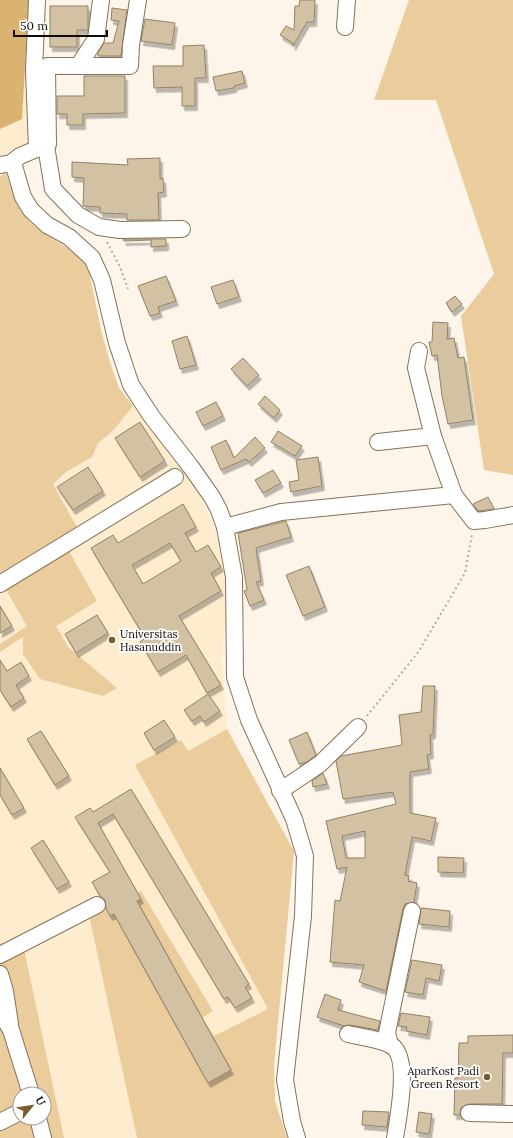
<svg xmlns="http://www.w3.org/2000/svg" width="513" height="1138" font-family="Lora,serif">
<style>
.built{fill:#feecce;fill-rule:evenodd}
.green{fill:#eacc9d;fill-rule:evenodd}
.water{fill:#dab371}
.building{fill:#d3c1a3;stroke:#928165;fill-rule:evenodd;filter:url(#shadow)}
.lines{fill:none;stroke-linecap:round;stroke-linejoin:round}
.minor-casing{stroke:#847357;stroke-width:18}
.path{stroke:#b4ada2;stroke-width:2;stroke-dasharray:2 3;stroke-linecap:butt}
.minor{stroke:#fff;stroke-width:16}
.poi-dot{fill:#785d2f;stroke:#fff;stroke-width:1.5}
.labels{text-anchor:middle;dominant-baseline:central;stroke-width:3.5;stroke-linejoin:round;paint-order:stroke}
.poi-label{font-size:11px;fill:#110b03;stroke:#fff;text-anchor:start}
</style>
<defs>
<filter id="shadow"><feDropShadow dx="2.5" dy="4.5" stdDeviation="0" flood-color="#0004"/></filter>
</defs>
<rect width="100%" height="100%" fill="#fdf5e9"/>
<g class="built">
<polygon points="0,0 42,0 42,140 28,143 0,158"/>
<path d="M0 162 6 173 16 202 29 221 40 231 61 242 83 259 91 279 101 330 119 388 192 483 209 513 221 547 228 596 222 656 227 729 294 851 274 1065 275 1101 287 1138H0ZM20 1094H44V1118H20Z"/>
</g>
<g class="green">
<polygon points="409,0 513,0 513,475 484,470 461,316 494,274 436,100 374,100"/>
<path d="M6 173C13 195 20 216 39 230 56 243 76 249 88 267L101 330 110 363 119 388 133 406 112 432 98 443 92 457 66 472 53 484 79 531 0 577V176Z"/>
<polygon points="69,551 97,601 56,626 68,647 117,688 103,696 40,679 23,654 23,637 0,652 0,644 27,626 5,588"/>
<polygon points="227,729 294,851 274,1065 275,1101 287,1138 137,1138 89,915 141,891 213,1011 202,1018 214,1036 268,1009 135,765 181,740 188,751"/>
<path d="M0 943 24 949 64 1138H0ZM20 1094H44V1118H20Z"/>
</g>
<polygon class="water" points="0,0 29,0 22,119 0,129"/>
<g class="building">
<polygon points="300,0 315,0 314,22 307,22 293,46 293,43 280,35 286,26 294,30 295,6 299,6"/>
<polygon points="50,6 88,6 88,30 77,30 77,47 50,47"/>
<polygon points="112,8 127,10 121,56 98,56 98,53 104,43 113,43 119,21 111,20"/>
<polygon points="145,19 175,23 172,45 141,41"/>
<polygon points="204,45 206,78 195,78 195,106 182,106 182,87 154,88 153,66 183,66 183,46"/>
<polygon points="242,71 245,83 234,86 234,88 216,91 213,77"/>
<polygon points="84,76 125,76 125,113 83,114 83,125 67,125 67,114 57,114 57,96 84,96"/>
<polygon points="160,158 160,179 163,178 164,192 158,193 159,220 127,220 127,214 100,213 100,207 83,206 84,178 72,177 72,162 128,165 127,159"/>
<polygon points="123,239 166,239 166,246 151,247 151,240 124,241"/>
<polygon points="166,276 176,301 158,307 160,313 150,316 138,286"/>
<polygon points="233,280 239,297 217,304 211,287"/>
<polygon points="455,296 462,304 452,312 446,303"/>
<polygon points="433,322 448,323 447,339 454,338 458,358 464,357 473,420 448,424 442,396 437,355 432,356 429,342 432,342"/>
<polygon points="187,336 196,365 180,369 172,341"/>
<polygon points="243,358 259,375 247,386 231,369"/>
<polygon points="265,396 280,410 274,418 258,404"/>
<polygon points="216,402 223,416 203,426 196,412"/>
<polygon points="140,422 165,461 140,477 115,438"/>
<polygon points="278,431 302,446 295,456 271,442"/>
<polygon points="255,437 265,448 249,462 246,459 221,470 211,447 226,440 234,458"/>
<polygon points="318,457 322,486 291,492 289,482 299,480 296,460"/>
<polygon points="88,467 103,491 73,510 57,487"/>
<polygon points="273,470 281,483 263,493 255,480"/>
<polygon points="488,497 494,509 478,511 473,504"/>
<path d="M183 504 196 527 185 533 196 552 208 545 221 567 211 573 221 591 179 616 221 685 207 693 186 655 158 672 140 642 145 638 91 548 113 535 118 543ZM170 543 181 561 143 584 132 565Z"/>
<polygon points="286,521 291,537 256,548 261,581 256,582 264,600 250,606 244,591 247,590 238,533"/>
<polygon points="309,566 325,607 303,616 286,575"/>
<polygon points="0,606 12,626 0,633"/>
<polygon points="97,615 108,633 76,653 65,634"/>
<polygon points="0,660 7,671 21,662 29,676 16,685 24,698 11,707 0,690"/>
<path d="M423 686H435L433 734 430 735 431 754 427 755 429 769 410 772V813L436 818 431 841 412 837 405 875 409 876 408 881 417 883 414 902 405 904 403 909 386 991 359 982 364 965 330 962 335 900 340 901 347 867 337 869 326 821 396 804 393 792 343 799 336 761 341 756 402 745 399 715 421 712ZM365 831V858H346L342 836Z"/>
<polygon points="208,694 220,711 204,722 200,716 192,721 184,710"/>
<polygon points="164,720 175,737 154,750 144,733"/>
<polygon points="41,731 69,776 55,785 27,739"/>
<polygon points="307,732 316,755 307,762 299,764 289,740"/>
<polygon points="0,768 24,808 12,815 0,795"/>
<polygon points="323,773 327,784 313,787 312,781"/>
<polygon points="131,789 249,984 245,987 252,998 235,1008 228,997 224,999 113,814 98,823 141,899 137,901 231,1070 208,1083 114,914 110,916 106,908 105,900 100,896 92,882 110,872 75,817 90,808 93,812"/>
<polygon points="43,840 69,882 57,889 31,848"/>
<polygon points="438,857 464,858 463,873 438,872"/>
<polygon points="421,908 450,911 449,927 419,924"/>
<polygon points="412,960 442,965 439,981 426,978 423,995 405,992"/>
<polygon points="325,994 341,1000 338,1010 380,1021 378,1030 350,1025 344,1026 317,1017"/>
<polygon points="401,1013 430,1017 427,1035 406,1031 407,1027 398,1026"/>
<polygon points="513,1035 513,1053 503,1053 502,1104 469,1104 461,1108 460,1115 454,1115 455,1078 458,1078 459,1043 468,1043 468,1036"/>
<polygon points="363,1111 389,1112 387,1127 362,1125"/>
<polygon points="419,1112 432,1114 429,1134 416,1132"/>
</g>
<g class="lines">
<defs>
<g id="minor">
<polyline points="345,27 347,0"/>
<polyline points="79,65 96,39 101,0"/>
<polyline points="46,146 53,189 78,215 99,227 120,230 182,229"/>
<polyline points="37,149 34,70 37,0"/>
<polyline points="11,163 14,166 23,197 31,210 47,225 69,237 92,258 102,280 117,343 131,385 152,417 191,467 212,497 219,510 225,527 234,577 235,677 249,720 294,819 305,856 303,916 285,1080 292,1121 297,1138"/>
<polyline points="1,165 11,163 20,156 48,144 47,66 130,66 131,45 138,0"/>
<polyline points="419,351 416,368 433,436 454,495 474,521 485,520 513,515"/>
<polyline points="378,442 433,436"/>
<polyline points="225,527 281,512 454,495"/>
<polyline points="0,584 175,477"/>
<polyline points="280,791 320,764 358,727"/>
<polyline points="0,955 97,905"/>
<polyline points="0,974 5,991 10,1024"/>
<polyline points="0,1012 11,1030 31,1094"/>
<path d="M348 1034C361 1037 379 1039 391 1045 411 1057 398 1118 395 1138"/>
<polyline points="390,1045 387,1033 412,911"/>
<polyline points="469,1113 513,1114"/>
<polyline points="38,1118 43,1138"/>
<polyline points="0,1122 20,1112"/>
</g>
</defs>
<use href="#minor" class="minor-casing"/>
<g class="path">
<polyline points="107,242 120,267 128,289"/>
<polyline points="367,716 419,651 465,573 472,534"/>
</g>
<use href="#minor" class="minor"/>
</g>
<g class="poi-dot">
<circle cx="112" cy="640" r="4"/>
<circle cx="487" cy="1077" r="4"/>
</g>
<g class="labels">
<g class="poi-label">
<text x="120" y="634">Universitas<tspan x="120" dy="13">Hasanuddin</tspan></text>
<text x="479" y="1071" text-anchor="end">AparKost Padi<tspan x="479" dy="13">Green Resort</tspan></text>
</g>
</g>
<g transform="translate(32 1106) rotate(60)"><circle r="19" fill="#ffffff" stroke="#a09d9a"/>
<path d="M0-3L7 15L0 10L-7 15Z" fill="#785d2f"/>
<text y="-6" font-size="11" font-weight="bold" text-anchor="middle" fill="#110b03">U</text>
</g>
<path d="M14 30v6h93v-6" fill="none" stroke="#110b03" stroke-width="2"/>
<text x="20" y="30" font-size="12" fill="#110b03" stroke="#ffffff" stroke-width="3" paint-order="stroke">50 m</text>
</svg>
